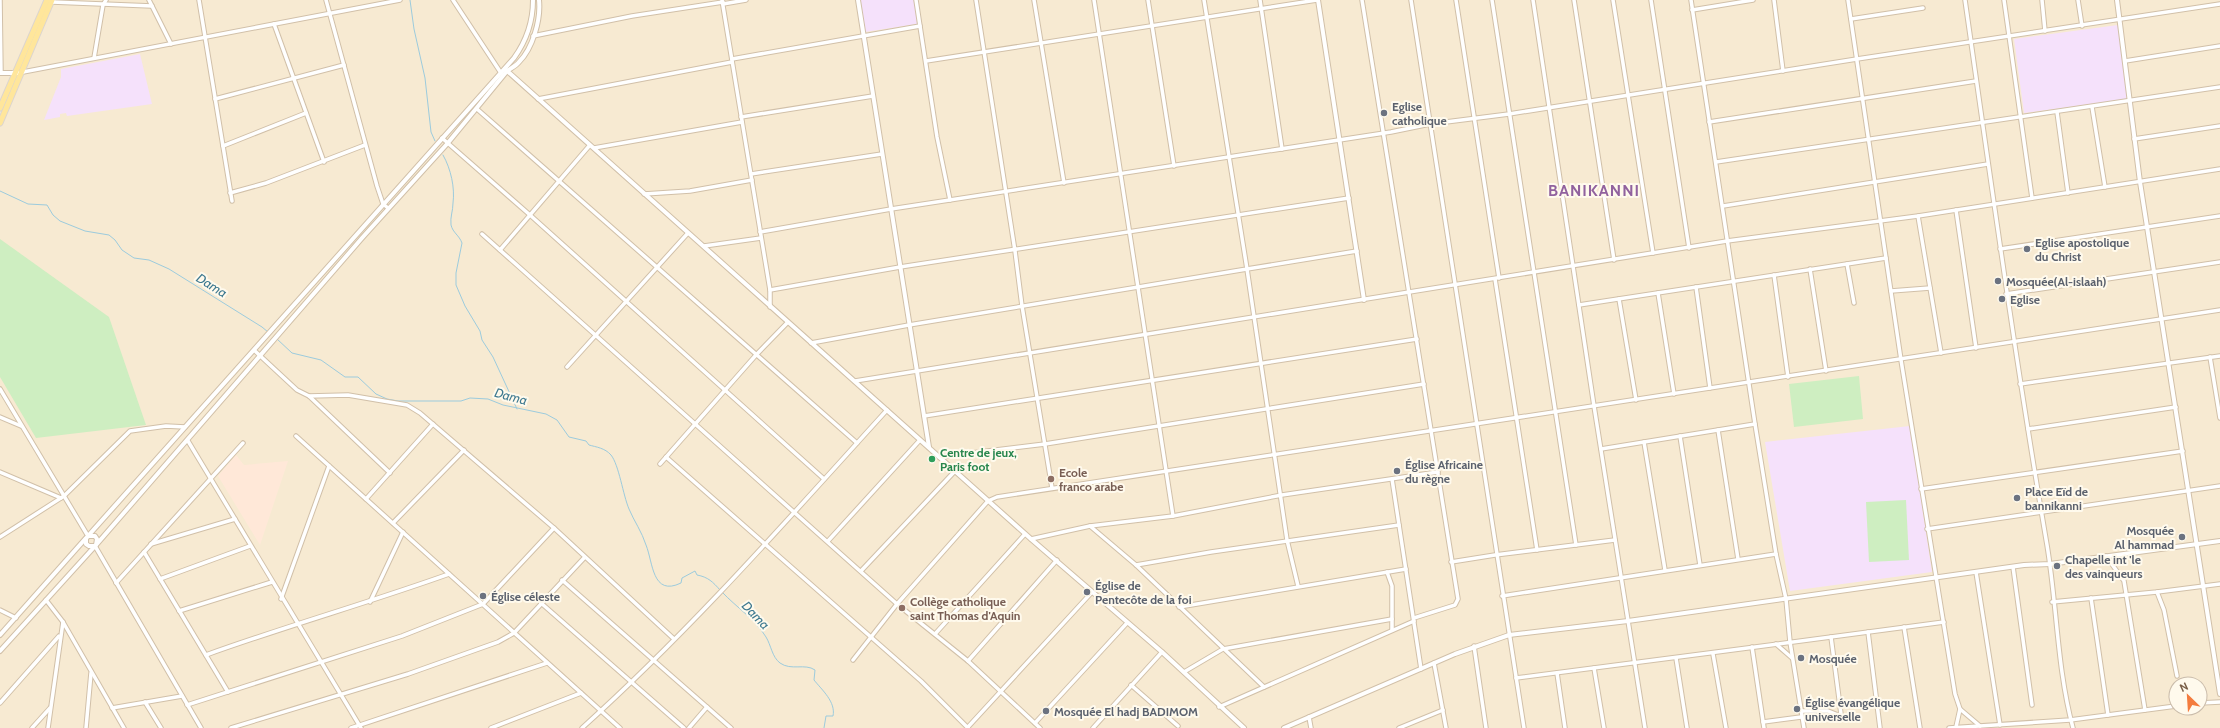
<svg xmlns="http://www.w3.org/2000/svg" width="2220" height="728" font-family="Cabin,sans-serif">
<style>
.residential{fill:#f7ead2;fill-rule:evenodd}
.commercial{fill:#ffe8d8}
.education{fill:#f5e1fb}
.green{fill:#ceeec1}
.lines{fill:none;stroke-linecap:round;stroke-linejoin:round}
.stream{stroke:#9ccbdd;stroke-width:1}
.minor-casing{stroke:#d1c0a9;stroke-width:5.5}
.tertiary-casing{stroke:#d1c0a9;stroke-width:6}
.primary-casing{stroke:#dcd5cf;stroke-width:7}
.minor{stroke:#fff;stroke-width:3.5}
.tertiary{stroke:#fff;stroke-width:4}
.primary{stroke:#ffe69b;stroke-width:5}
.worship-dot{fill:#6b7280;stroke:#fffaed;stroke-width:1.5}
.leisure-dot{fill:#2e9e5b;stroke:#fffaed;stroke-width:1.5}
.education-dot{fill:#8d6e63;stroke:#fffaed;stroke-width:1.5}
.labels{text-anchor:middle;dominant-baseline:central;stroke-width:4;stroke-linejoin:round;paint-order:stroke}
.worship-label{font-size:12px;font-weight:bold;fill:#5b616d;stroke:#fffaed;text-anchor:start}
.leisure-label{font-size:12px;font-weight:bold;fill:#27864d;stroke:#fffaed;text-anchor:start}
.education-label{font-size:12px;font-weight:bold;fill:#785e54;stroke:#fffaed;text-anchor:start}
.water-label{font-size:13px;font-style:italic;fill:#3e7990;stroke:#fffaed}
.district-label{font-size:16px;font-weight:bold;letter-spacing:1px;fill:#91629e;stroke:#fffaed}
</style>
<rect width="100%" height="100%" fill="#fef7e5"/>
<path class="residential" d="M0 0H2220V728H0ZM2176 684H2200V708H2176Z"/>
<polygon class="commercial" points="236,455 244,465 288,461 260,545 218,476"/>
<g class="education">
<polygon points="860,0 914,0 917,24 865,32"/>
<polygon points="2118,25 2127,99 2024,113 2014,39"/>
<polygon points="140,54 152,104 67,116 66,113 60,114 60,117 44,120 61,77 61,69"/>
<polygon points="1910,426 1932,572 1790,591 1765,442"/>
</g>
<g class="green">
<polygon points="0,239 109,317 146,425 36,438 0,377"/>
<polygon points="1859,376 1863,419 1794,427 1789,384"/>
<polygon points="1906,500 1909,560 1869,562 1866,502"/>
</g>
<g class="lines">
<g class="stream">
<polyline points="410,0 414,29 425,78 431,132 435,141"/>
<path d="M443 155C451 169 455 188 453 203 453 211 450 217 451 225 453 233 459 235 462 243L456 273V285L465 306 480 331 482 340 493 357 517 409"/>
<polyline points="0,191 28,204 47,205 53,215 60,221 85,231 109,235 115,240 122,250 134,258 149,260 169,269 262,327 268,332"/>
<path d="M277 339 292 353 321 360 345 377H358L376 394 387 399 398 401H461L470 398 488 399 503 405 546 414 557 420 569 437 586 441 589 445C596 447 605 448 611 455 619 465 623 495 629 509 634 521 642 532 646 545 653 562 652 597 681 583L682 578 695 571 697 575C708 577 713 582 720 590"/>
<path d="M722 592C736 607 755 619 766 637 771 645 772 657 780 663 791 671 805 663 815 670L814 680C822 690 836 702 833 716H826L824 728"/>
</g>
<defs>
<g id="minor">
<polyline points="0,0 1,73"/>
<polyline points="149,0 171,44"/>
<polyline points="199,0 232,201"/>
<polyline points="326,0 377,186 383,204 388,208"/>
<polyline points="453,0 501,73"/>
<polyline points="722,0 770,290 770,307"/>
<polyline points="916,0 937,137 950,200"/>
<polyline points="976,0 1015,251 1022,306 1052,488"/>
<polyline points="1034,0 1064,183"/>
<polyline points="1094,0 1173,516"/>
<polyline points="1148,0 1174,166"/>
<polyline points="1260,0 1282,149"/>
<polyline points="1362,0 1458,599 1455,605 1414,618"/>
<polyline points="1411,0 1524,728"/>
<polyline points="1456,0 1499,278"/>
<polyline points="1492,0 1576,545"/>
<polyline points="1533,0 1594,406 1645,728"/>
<polyline points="1574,0 1614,260"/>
<polyline points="1613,0 1653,253"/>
<polyline points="1651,0 1689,248"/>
<polyline points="1691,0 1755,424 1776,554 1786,599 1790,642 1804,728"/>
<polyline points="1774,0 1783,71"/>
<polyline points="1848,0 1901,360 1955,694 1960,709 1956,727"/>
<path d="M1965 0C1991 182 2016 364 2047 545 2057 605 2057 669 2073 728"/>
<polyline points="2004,0 2032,198"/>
<polyline points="2042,0 2045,31"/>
<polyline points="2078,0 2082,26"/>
<polyline points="52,2 152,6"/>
<polyline points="723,4 746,0"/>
<polyline points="1692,10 1753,0"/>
<polyline points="1851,19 1923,8"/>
<polyline points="274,24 324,162"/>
<polyline points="533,36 632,16 723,2"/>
<polyline points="94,58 103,5 106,0"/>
<polyline points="732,59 920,26"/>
<polyline points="926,61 1317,0"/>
<polyline points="2125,61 2220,46"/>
<polyline points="23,72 400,0"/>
<polyline points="215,99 344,65"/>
<polyline points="538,99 732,62"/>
<polyline points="2092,107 2105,187"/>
<polyline points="477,109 857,443"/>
<polyline points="2057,112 2068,193"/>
<polyline points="741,117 873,96"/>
<polyline points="1709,122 1976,81"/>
<polyline points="442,138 530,215 824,479"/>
<polyline points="2134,139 2220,126"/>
<polyline points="223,146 306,113"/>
<polyline points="594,148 742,122"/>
<polyline points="1716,162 2220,87"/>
<polyline points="751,174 882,154"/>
<polyline points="230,193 266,183 365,145"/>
<polyline points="644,194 690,191 752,180"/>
<polyline points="1723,206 1988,164"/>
<polyline points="1956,210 1976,348"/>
<polyline points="1918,216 1941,353"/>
<polyline points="760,232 891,209 1391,132 1430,124 1509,114 1857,59 2220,4"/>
<polyline points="482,234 897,604 968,661 1040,728"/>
<polyline points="704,246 761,238"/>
<polyline points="2000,249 2220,216"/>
<polyline points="500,250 590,145"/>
<polyline points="1847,264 1854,303"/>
<polyline points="1810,269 1826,371"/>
<polyline points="1774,275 1788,377"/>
<polyline points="1495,279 1537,550"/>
<polyline points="1696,287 1710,388"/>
<polyline points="770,290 900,267 1349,198"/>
<polyline points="1891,291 1930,288"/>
<polyline points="1658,293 1674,394"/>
<polyline points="2006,294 2220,262"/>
<polyline points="1619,299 1636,400"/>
<polyline points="1579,305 1886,258"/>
<polyline points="811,343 909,325 1247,269 1204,0"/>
<polyline points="255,351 297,390 309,396 348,395 407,405 420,413 554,528 674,639"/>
<polyline points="2210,357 2220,418"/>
<polyline points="567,367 688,233"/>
<polyline points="855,381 1727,241 1918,216 2220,169"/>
<polyline points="2020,384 2220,356"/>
<polyline points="0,389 88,536"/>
<polyline points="309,396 390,473"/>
<polyline points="924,416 1417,339"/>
<polyline points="0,417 21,426"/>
<polyline points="2028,429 2176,407"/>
<polyline points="1718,430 1738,559"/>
<polyline points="296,436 620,728"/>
<polyline points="1680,436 1700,565"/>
<polyline points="188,441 361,728"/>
<polyline points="1644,442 1665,570"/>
<polyline points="1601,449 1755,424"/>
<polyline points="666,457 921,681 968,728"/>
<polyline points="939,457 1045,444 1424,384"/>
<polyline points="660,464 756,355 788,322"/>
<polyline points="0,472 61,498"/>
<polyline points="1392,479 1421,669"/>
<polyline points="1921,489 2183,451"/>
<polyline points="366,499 433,424"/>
<polyline points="393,523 464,450"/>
<polyline points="1090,526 1136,565 1264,687"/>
<polyline points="1927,529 2220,486"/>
<polyline points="0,537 64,496 130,431 166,426 185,427"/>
<polyline points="1031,539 1090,526 1173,516 1282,495 1438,472"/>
<polyline points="828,541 920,440"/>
<polyline points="151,544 235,519"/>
<polyline points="95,546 201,728"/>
<polyline points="144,552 228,692"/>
<polyline points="2106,556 2124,581 2145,710"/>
<polyline points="1451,562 1495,555 1615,540"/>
<polyline points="1136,565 1211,552 1399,525"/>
<polyline points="2013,567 2032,705"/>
<polyline points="861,571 955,471"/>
<polyline points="1387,572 1392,586 1392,630"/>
<polyline points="1976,572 2000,725"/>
<polyline points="160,579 250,546"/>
<polyline points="562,580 731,728"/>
<polyline points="116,583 243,443"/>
<polyline points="1298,586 1287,540 1247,269 1357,251"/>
<polyline points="2157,592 2164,610 2177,676"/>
<polyline points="1502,596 1776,554"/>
<polyline points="2091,598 2108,715"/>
<polyline points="281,599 329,466"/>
<polyline points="46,600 63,622 124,728"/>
<polyline points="370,602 403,532"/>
<polyline points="2052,602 2157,592 2220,584"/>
<polyline points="541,603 684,728"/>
<polyline points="1179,607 1406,569"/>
<polyline points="0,610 16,618"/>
<polyline points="179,611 272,582"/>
<polyline points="1904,627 1920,728"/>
<polyline points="1868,632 1880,728"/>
<polyline points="935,634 1025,534"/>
<polyline points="1776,644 1792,658"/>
<polyline points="1474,646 1486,728"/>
<polyline points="1752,647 1764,728"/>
<polyline points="1713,654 1726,728"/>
<path d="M206 655C286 626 368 603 449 574"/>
<polyline points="1676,658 1687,728"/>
<polyline points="853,660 897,604 988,501 997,497 2220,310"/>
<polyline points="968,661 1057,560"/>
<polyline points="1434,663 1446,728"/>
<polyline points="1594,668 1604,728"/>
<polyline points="1184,672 1223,649 1392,619"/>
<polyline points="1557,673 1565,728"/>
<path d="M1516 678C1659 660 1801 641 1944 622"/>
<polyline points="1131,685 1178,726"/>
<polyline points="145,702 161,728"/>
<polyline points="0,703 59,636"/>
<polyline points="2200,703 2220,702"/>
<polyline points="187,705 402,636 483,604 554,528"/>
<polyline points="1219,707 1414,621"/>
<polyline points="112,708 182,696"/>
<polyline points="1960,709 1980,726"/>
<polyline points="1800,711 1828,711 1838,715 1841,714 1831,637"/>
<polyline points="1309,717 1311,728"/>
<polyline points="1763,722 1801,717"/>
<polyline points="1035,723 1127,623"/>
<polyline points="968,727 1092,592"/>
<polyline points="32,728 50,708"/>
<polyline points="48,728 63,622"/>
<polyline points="86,728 91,673"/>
<polyline points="231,728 408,674 498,642 514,633 584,558"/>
<polyline points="351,728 547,663"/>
<polyline points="491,728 581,693"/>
<path d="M582 728C691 630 788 519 887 410"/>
<polyline points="689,728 707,707"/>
<polyline points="1093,728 1162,652"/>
<polyline points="1399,728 1443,710"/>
<polyline points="1949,728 2070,720 2176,706"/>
</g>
<g id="tertiary">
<polyline points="858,0 929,447"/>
<polyline points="1318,0 1364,300"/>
<polyline points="2117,0 2140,182 2220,694"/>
<polyline points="505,69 1031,539 1162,652 1244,728"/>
<polyline points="0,73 18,73"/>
<path d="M88 536 514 58C527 40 533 22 533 0"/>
<path d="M96 545 362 238 447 144 507 71C511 68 516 66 519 62 533 48 541 19 539 0"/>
<polyline points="0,635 86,538"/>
<polyline points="0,651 96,545 97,539 95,536 88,536 86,539 86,544 89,546 95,546"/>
<polyline points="1284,728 1455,654 1509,635 1628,621 2024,565 2050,564 2220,541"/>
</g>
<g id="primary">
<polyline points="0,108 47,0"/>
<polyline points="0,123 52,0"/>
</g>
</defs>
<use href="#minor" class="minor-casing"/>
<use href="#tertiary" class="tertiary-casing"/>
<use href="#primary" class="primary-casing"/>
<use href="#minor" class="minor"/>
<use href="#tertiary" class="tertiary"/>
<use href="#primary" class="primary"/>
</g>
<g class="worship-dot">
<circle cx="1384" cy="113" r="4"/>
<circle cx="2027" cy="249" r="4"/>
<circle cx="1998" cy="281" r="4"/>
<circle cx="2002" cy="299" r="4"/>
<circle cx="1397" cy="471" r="4"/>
<circle cx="2017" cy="498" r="4"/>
<circle cx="2182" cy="537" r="4"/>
<circle cx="2057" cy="566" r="4"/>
<circle cx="1087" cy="592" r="4"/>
<circle cx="483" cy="596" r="4"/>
<circle cx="1801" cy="658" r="4"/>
<circle cx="1797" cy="709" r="4"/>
<circle cx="1046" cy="711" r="4"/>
</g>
<circle class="leisure-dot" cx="932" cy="459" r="4"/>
<g class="education-dot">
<circle cx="1051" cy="479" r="4"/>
<circle cx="902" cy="608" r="4"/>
</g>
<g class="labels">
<g class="worship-label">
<text x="1392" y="106">Eglise<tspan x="1392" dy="14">catholique</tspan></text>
<text x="2035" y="242">Eglise apostolique<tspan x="2035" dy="14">du Christ</tspan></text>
<text x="2006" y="281">Mosquée(Al-islaah)</text>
<text x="2010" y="299">Eglise</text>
<text x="1405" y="464">Église Africaine<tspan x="1405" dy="14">du règne</tspan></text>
<text x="2025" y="491">Place Eïd de<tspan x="2025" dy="14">bannikanni</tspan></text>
<text x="2174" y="530" text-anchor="end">Mosquée<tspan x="2174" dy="14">Al hammad</tspan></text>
<text x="2065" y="559">Chapelle int 'le<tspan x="2065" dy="14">des vainqueurs</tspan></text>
<text x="1095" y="585">Église de<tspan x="1095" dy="14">Pentecôte de la foi</tspan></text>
<text x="491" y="596">Église céleste</text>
<text x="1809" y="658">Mosquée</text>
<text x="1805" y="702">Église évangélique<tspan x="1805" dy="14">universelle</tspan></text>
<text x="1054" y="711">Mosquée El hadj BADIMOM</text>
</g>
<g class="leisure-label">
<text x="940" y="452">Centre de jeux,<tspan x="940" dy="14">Paris foot</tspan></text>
</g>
<g class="education-label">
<text x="1059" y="472">Ecole<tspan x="1059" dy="14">franco arabe</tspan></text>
<text x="910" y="601">Collège catholique<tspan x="910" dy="14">saint Thomas d'Aquin</tspan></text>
</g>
<g class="water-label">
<text transform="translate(212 285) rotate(32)">Dama</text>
<text transform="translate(511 396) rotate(15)">Dama</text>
<text transform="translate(756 615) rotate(46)">Dama</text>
</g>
<g class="district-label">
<text x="1594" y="190">BANIKANNI</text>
</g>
</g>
<g transform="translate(2188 696) rotate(335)"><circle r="19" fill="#fffaed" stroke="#cabcab"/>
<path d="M0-3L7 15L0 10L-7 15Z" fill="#f47c3e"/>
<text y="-6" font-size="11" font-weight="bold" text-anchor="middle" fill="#7a5f47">N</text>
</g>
</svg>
